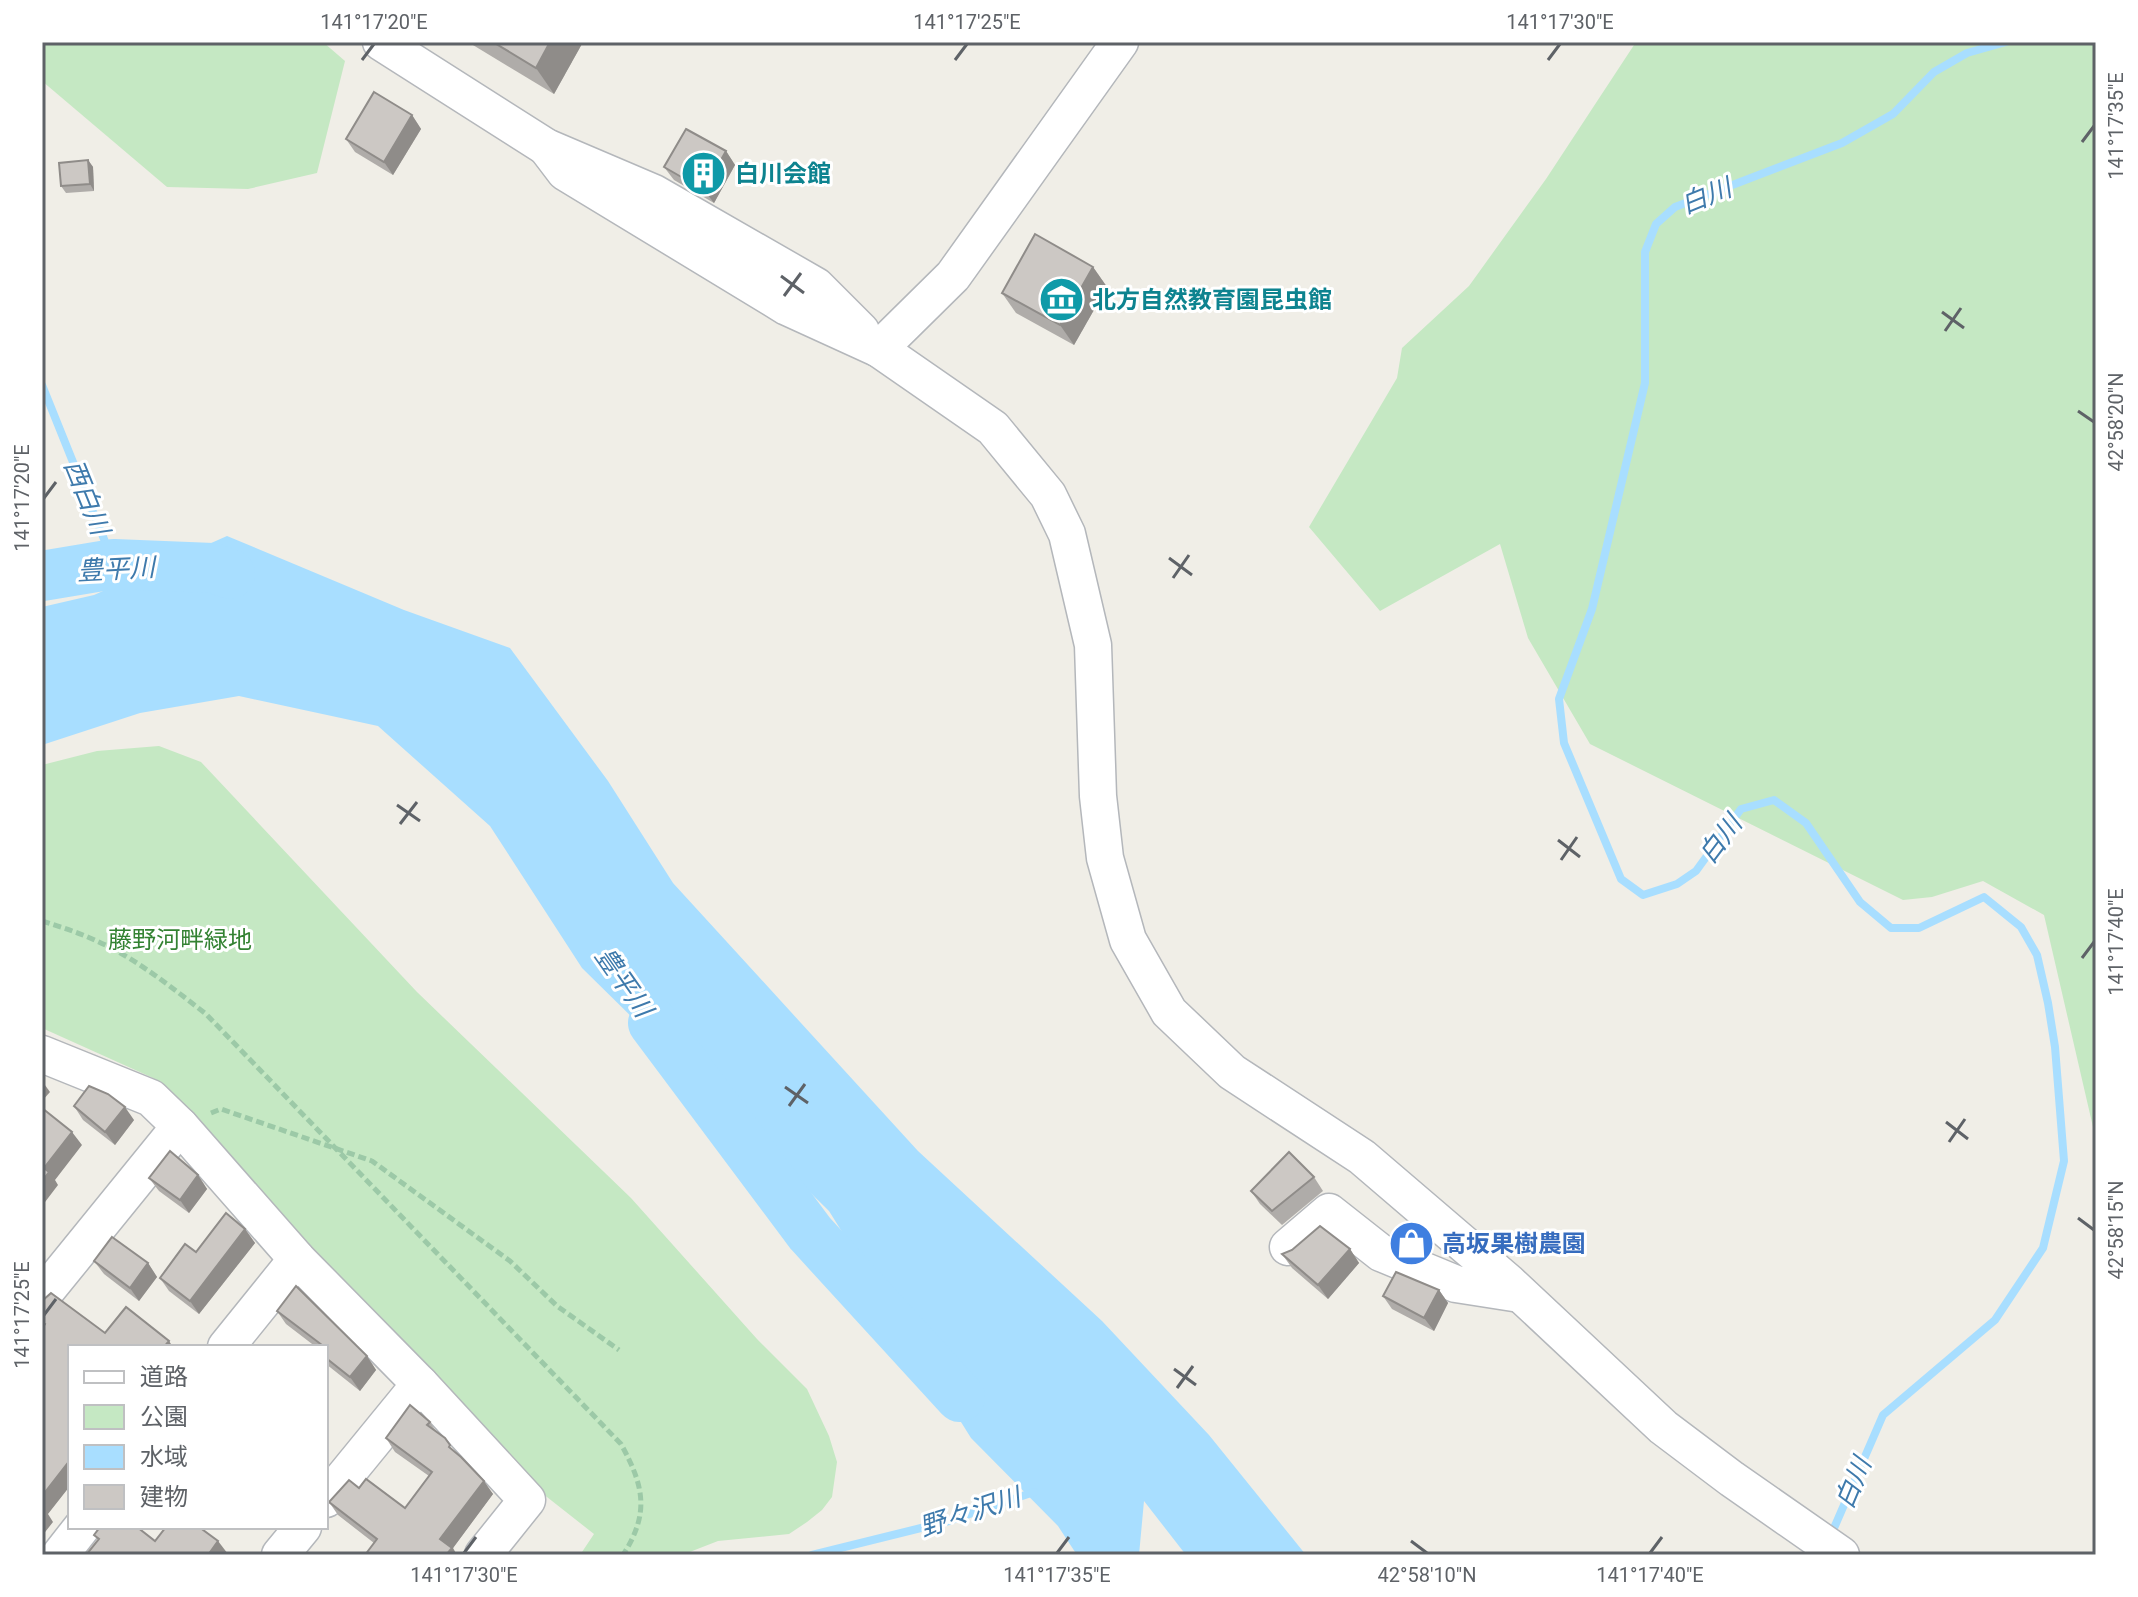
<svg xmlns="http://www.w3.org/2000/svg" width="2138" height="1597" font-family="Roboto,'Noto Sans JP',sans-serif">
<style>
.green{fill:#c5e8c3}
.water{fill:#a8deff}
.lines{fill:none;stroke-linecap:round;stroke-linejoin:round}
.stream{stroke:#a8deff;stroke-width:8}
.river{stroke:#a8deff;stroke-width:50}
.minor-casing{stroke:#b4b7bb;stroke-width:39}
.path{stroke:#9cc9a7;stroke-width:5;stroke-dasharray:8 4;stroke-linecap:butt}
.minor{stroke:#fff;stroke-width:36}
.wall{fill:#afaca9}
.shaded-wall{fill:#8f8c89}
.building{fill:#ccc8c4;stroke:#8f8c89;stroke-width:2}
.ticks{fill:none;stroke:#5e6267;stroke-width:3}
.labels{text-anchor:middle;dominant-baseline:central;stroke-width:6;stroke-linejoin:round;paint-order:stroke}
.culture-label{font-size:24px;font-weight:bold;fill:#0d838f;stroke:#fff;text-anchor:start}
.park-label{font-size:24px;fill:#338232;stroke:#fff}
.shop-label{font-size:24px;font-weight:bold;fill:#366cbe;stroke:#fff;text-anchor:start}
.water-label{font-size:26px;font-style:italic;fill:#3e7aac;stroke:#fff}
.neatline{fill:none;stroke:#5e6267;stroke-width:3}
.ticks-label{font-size:20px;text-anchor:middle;fill:#5e6267}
</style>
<rect width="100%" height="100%" fill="#f0eee7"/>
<g class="green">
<polygon points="42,42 323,42 345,61 317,173 248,189 167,187 42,81"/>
<polygon points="1636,42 2096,42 2096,1140 2044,915 1983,881 1932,897 1903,900 1590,744 1528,638 1500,544 1380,611 1309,527 1397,378 1402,348 1469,286 1546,179"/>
<polygon points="159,746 201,762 417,992 631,1198 757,1339 807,1389 829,1436 837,1462 832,1497 822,1510 807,1522 789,1534 718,1541 682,1555 580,1555 594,1534 533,1486 153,1078 42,1028 42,765 97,751"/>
</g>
<polygon class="water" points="227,536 404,610 510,648 608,781 673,883 918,1151 1102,1321 1209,1435 1306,1555 1186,1555 1144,1501 1139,1555 1077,1555 1058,1526 971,1438 829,1211 582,968 490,826 378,726 239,696 140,713 42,745 42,607 94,595"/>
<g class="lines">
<g class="stream">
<polyline points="42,385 114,564"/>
<polyline points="1831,1535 1883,1415 1995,1320 2043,1248 2064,1161 2055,1047 2048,1003 2037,955 2021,927 1984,897 1919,928 1891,928 1860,902 1806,823 1774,800 1741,809 1696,871 1677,884 1643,895 1621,879 1564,743 1559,699 1592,609 1645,383 1645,252 1656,224 1675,207 1842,143 1893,114 1934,72 1967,53 2006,42"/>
<polyline points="812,1555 949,1521 1034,1492"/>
</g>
<g class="river">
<polyline points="42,576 114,564 213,568 230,574"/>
<polyline points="653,1023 810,1233 960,1397"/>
</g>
<defs>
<g id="minor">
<polyline points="381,42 546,147 654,193 816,286 861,331"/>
<polyline points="546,147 565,172 787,307 879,349 993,428 1048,495 1067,534 1093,645 1098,796 1105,858 1128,940 1169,1012 1232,1072 1362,1157 1508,1282 1663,1427 1732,1479 1841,1555"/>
<polyline points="879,349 953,276 1120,42"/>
<polyline points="42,1054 151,1098 180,1126 297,1259 420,1384 527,1500 483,1555"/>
<polyline points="1288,1247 1329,1212 1381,1253 1456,1284 1520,1294"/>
<polyline points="42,1296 180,1126"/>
<polyline points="226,1347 297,1259"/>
<polyline points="326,1499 420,1384"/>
<polyline points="60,1555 82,1527"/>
<polyline points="280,1555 303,1527"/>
</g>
</defs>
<use href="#minor" class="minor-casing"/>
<g class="path">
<path d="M42 921C58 926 74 931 90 938 133 956 170 986 206 1014L621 1444C644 1486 650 1513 623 1555"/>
<polyline points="211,1113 221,1109 372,1161 510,1261 557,1306 619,1350"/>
</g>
<use href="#minor" class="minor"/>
</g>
<g class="wall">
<polygon points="468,42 583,42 554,94"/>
<polygon points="412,115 421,129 393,175 355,152 346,139"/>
<polygon points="726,151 735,165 714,203 674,180 664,167"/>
<polygon points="88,160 93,167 94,191 66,193 61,186"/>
<polygon points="1093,267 1107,287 1074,345 1016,313 1002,293"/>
<polygon points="74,1106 134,1120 115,1145 83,1120"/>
<polygon points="198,1175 207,1189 189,1213 159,1191 149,1178"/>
<polygon points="1314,1177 1323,1191 1282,1225 1260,1204 1251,1191"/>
<polygon points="245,1229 255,1243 199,1314 169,1291 160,1278 196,1252"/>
<polygon points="1350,1249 1359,1263 1328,1299 1292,1268 1282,1254"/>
<polygon points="94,1261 148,1263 157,1277 139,1301 104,1274"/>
<polygon points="1439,1290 1448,1303 1434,1331 1392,1309 1383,1296"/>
<polygon points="277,1311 367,1356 376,1370 360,1391 326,1364 326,1347 316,1347 286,1324"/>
<polygon points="430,1422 437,1433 493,1494 453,1548 374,1543 338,1515 329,1502 359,1488 405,1508 429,1476 395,1452 386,1438"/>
</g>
<g class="shaded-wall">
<polygon points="550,42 583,42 554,94 536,68"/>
<polygon points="412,115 421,129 393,175 384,162"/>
<polygon points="726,151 735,165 714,203 704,190"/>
<polygon points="88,160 93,167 94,191 90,184"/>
<polygon points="1093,267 1107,287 1074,345 1060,325"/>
<polygon points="42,1081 50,1092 42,1101"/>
<polygon points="125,1107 134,1120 115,1145 105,1132"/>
<polygon points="72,1132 82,1145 55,1180 58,1185 42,1206 42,1181 44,1168"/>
<polygon points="198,1175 207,1189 189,1213 180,1200"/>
<polygon points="245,1229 255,1243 199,1314 190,1301"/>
<polygon points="1350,1249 1359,1263 1328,1299 1318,1285"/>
<polygon points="148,1263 157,1277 139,1301 130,1288"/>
<polygon points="1439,1290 1448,1303 1434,1331 1424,1318"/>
<polygon points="169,1341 173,1347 164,1347"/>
<polygon points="367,1356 376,1370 360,1391 350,1377"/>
<polygon points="70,1460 70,1486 48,1514 53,1522 42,1536 42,1496"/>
<polygon points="484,1481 493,1494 453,1548 457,1555 447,1555 440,1539"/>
<polygon points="218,1541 228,1554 208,1555"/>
</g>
<g class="building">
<polygon points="493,42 550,42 536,68"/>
<polygon points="374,92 412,115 384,162 346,139"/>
<polygon points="686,129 726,151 704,190 664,167"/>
<polygon points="88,160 90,184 61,186 59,163"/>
<polygon points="1035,234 1093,267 1060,325 1002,293"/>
<polygon points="89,1086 108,1094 125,1107 105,1132 74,1106"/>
<polygon points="42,1108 72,1132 44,1168 49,1172 42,1181"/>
<polygon points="170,1151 198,1175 180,1200 149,1178"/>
<polygon points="1289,1152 1314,1177 1272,1211 1251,1191"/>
<polygon points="226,1213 245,1229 190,1301 160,1278 185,1244 196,1252"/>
<polygon points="1320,1226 1350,1249 1318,1285 1282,1254 1292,1250"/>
<polygon points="112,1237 148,1263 130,1288 94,1261"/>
<polygon points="1396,1272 1439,1290 1424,1318 1383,1296"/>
<polygon points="296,1286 367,1356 350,1377 326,1358 326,1347 320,1347 322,1345 277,1311"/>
<polygon points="51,1293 105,1333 126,1307 169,1341 164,1347 70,1347 70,1460 42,1496 42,1329 45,1324 42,1322 42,1301"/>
<polygon points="410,1405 423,1416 430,1422 427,1425 445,1438 450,1445 449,1447 461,1457 484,1481 440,1539 452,1548 446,1555 365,1555 377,1539 329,1502 349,1480 359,1488 366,1479 405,1508 432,1472 386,1438"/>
<polygon points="100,1527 137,1527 155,1541 166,1527 199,1527 218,1541 208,1555 86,1555 99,1539 94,1535"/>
</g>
<path class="ticks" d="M362 60 374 44M955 60 967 44M1548 60 1560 44M2082 142 2094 126M781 276 804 293M784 296 801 273M1942 312 1964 328M1945 331 1961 308M2078 411 2094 422M44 498 56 482M1169 558 1192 575M1173 578 1189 555M397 805 420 821M400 824 417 802M1558 840 1580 857M1561 860 1577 837M2082 958 2094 942M785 1087 808 1103M789 1106 805 1084M1946 1122 1968 1139M1949 1142 1965 1119M2078 1218 2094 1230M44 1315 56 1299M1174 1369 1196 1385M1177 1388 1193 1366M1411 1541 1427 1553M464 1553 476 1537M1057 1553 1069 1537M1650 1553 1662 1537"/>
<defs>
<symbol id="building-disc" viewBox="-11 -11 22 22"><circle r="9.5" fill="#0f9aa8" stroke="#fff"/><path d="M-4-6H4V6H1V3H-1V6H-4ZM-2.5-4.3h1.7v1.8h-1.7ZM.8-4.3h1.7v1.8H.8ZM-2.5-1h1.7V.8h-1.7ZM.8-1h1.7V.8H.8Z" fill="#fff"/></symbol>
<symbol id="museum-disc" viewBox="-11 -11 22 22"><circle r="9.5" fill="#0f9aa8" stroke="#fff"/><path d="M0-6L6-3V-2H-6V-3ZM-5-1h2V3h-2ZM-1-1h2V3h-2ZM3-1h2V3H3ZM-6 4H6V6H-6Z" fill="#fff"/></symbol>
<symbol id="shop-disc" viewBox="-11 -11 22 22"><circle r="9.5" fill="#3f7fe0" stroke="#fff"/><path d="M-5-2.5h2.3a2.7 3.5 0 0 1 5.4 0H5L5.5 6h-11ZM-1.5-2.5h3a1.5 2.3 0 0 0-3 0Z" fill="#fff"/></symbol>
</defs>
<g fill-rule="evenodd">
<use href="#building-disc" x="678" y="148" width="51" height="51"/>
<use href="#museum-disc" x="1036" y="274" width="51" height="51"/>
<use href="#shop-disc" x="1386" y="1218" width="51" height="51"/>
</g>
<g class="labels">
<g class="culture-label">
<text x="735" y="174">白川会館</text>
<text x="1092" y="300">北方自然教育園昆虫館</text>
</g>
<g class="park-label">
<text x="180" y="940">藤野河畔緑地</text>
</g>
<g class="shop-label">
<text x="1442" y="1244">高坂果樹農園</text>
</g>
<g class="water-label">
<text transform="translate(1706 196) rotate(-22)">白川</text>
<text transform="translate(87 497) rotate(68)">西白川</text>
<text transform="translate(116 569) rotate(-3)">豊平川</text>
<text transform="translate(1720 839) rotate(-53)">白川</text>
<text transform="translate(624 982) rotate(55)">豊平川</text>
<text transform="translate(1853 1483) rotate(-67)">白川</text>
<text transform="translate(970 1512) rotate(-18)">野々沢川</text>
</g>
</g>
<rect width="2138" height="1597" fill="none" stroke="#ffffff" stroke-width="88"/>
<rect x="68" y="1345" width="260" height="184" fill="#ffffff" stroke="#bfc0c2" stroke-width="2"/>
<rect x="84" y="1371" width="40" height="12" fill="#ffffff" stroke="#bfc0c2" stroke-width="2"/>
<text x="140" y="1385" font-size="24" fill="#5e6267">道路</text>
<rect x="84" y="1405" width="40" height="24" fill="#c5e8c3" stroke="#bfc0c2" stroke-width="2"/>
<text x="140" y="1425" font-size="24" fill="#5e6267">公園</text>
<rect x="84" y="1445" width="40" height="24" fill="#a8deff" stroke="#bfc0c2" stroke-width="2"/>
<text x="140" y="1465" font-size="24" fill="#5e6267">水域</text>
<rect x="84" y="1485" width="40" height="24" fill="#ccc8c4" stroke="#bfc0c2" stroke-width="2"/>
<text x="140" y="1505" font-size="24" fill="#5e6267">建物</text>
<rect x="44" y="44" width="2050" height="1509" class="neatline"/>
<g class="ticks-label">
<text x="374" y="29">141°17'20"E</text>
<text x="967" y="29">141°17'25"E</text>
<text x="1560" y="29">141°17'30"E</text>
<text transform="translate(2116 126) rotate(-90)" y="7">141°17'35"E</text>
<text transform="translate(2116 422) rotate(-90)" y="7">42°58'20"N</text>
<text transform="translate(22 498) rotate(-90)" y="7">141°17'20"E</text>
<text transform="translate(2116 942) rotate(-90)" y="7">141°17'40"E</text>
<text transform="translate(2116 1230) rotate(-90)" y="7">42°58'15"N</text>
<text transform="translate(22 1315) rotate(-90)" y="7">141°17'25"E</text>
<text x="464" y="1582">141°17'30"E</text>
<text x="1057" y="1582">141°17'35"E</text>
<text x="1427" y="1582">42°58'10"N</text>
<text x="1650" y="1582">141°17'40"E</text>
</g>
</svg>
